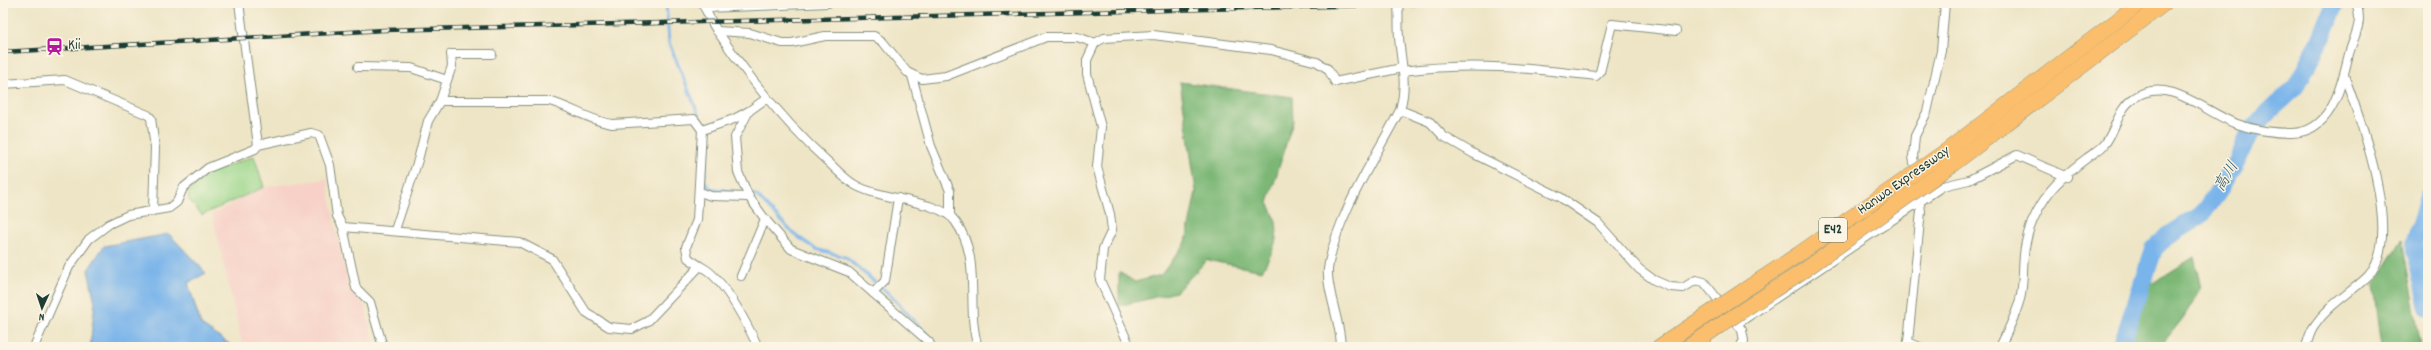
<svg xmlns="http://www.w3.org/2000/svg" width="2431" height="350" font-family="Dekko,'Klee One',sans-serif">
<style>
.built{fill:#f7d1c8}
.green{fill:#9ad68a;stroke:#5c8a5f}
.forest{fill:#7bb776;stroke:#4d7a55}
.water{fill:#79b4ea;stroke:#4c788f}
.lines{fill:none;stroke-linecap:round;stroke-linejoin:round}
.stream{stroke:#79b4ea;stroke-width:3}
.river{stroke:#79b4ea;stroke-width:18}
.minor-casing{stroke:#86917d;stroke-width:10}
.motorway-casing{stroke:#86917d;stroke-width:16}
.minor{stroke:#fff;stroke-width:8}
.motorway{stroke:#fabe6d;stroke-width:15}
.rail-casing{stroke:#1f3d34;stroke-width:4.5}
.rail{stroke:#fcf5e5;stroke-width:3;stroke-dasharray:9;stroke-linecap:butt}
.motorway-bridge-casing{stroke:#86917d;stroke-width:16;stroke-linecap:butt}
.motorway-bridge{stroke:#fabe6d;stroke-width:15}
.labels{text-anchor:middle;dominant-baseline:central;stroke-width:3;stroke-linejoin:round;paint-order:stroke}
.shield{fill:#fcf5e5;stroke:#617469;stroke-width:1}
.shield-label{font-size:14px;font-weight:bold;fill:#1f3d34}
.poi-label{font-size:15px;fill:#1f3d34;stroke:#fcf5e5;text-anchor:start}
.street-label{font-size:15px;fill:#1f3d34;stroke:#fcf5e5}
.water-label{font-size:16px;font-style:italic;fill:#365b62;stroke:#fcf5e5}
</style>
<rect width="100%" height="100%" fill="#fcf5e5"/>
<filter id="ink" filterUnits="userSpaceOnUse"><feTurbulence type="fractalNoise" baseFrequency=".025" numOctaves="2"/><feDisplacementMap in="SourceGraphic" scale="8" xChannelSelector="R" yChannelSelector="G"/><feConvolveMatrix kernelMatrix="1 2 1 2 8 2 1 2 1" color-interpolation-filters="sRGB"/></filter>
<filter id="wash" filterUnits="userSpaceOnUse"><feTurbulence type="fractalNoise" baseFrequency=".012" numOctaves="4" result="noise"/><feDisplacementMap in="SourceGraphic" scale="16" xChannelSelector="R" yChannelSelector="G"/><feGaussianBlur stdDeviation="0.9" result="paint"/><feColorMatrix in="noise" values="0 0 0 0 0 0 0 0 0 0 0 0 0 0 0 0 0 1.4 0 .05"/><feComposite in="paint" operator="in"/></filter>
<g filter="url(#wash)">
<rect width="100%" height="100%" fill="#eee5c6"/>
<polygon class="built" points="327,179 335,226 349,289 365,306 374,347 243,347 212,214 264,187"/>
<polygon class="green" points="254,156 264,187 202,215 189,200 188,192 209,173"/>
<g class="forest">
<path d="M1180 82 1292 97 1293 121 1268 203C1284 230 1276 246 1262 271L1207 260 1176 292 1119 306V272L1135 282 1161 275 1186 242 1196 191Z"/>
<polygon points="2402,240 2421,347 2382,347 2374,285"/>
<polygon points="2194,257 2201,289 2183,318 2160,347 2130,347 2145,288"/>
</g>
<polygon class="water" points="169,234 206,273 188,283 201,325 234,347 90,347 95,302 88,270 104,246"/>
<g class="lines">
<g class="stream">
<polyline points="666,3 669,43 703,125"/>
<polyline points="705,130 709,138 704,181 710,188 756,195 794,234 816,249 845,257 856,266 888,293 939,347"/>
</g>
<g class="river">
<polyline points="2428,198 2414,244 2428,308"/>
<polyline points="2121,347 2154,249 2167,236 2198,217 2209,205 2237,162 2248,136 2262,118 2296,87 2322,36 2335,3"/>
</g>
</g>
</g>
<g filter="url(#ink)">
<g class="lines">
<defs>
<g id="minor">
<polyline points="239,3 258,145"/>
<path d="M702 3C708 13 711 23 718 32 749 78 786 124 827 161 835 168 843 177 852 183 875 200 939 199 955 221 983 259 965 306 978 347"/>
<polyline points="705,8 828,3"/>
<polyline points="717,31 750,33 782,43 792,43 825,36 874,36 883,42 907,72 922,79 946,76 1046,37 1077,37 1095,43"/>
<polyline points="358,67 411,68 447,80"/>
<path d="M1403 71C1472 62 1527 68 1596 76L1600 72 1612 24 1676 31"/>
<polyline points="912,76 931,146 950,191 950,216"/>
<polyline points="3,84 65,80 148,115 151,118 155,148 153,210"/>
<polyline points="767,98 749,111 735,137 738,172 749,197 765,219 791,249 849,272 929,342 931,347"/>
<polyline points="440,101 452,66 451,54 492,54"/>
<polyline points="1400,110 1430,122 1443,136 1474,154 1560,197 1598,223 1639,269 1654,280 1670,287 1683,288 1696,280 1704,282 1742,330 1744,341 1739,347"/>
<polyline points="1916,173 1913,157 1915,136 1927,112 1941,51 1945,3"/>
<polyline points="700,192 711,196 749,197"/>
<polyline points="1919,199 1921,211 1908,342 1920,347"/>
<path d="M343 227 519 242 552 259 586 312 609 327 632 329 648 321 700 266C723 276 747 324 758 347"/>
<path d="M395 230 418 160 428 121 440 101H549C571 107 590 121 612 124L694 119 702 130"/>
<polyline points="700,266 688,258 686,247 697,220 702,130 734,119 749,111"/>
<polyline points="741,276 765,219"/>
<polyline points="873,293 885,281 898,198"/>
<polyline points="1737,324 1943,186 1969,180 2017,155 2067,177"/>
<polyline points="34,347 69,267 89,239 109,224 128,215 169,208 177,202 183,188 208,168 255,149 258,145 311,133 319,135 330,165 337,216 343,227 356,288 370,302 383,347"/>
<polyline points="1130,347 1100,280 1103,249 1112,230 1110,214 1097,167 1101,127 1087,74 1087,60 1095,43 1104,38 1153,35 1271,50 1317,62 1328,69 1335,82 1402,68"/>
<path d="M1341 347C1341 323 1326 289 1328 269 1335 218 1376 156 1400 110 1408 82 1401 65 1399 37 1398 26 1399 14 1398 3"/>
<path d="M2000 347C2008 330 2017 314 2021 295 2024 278 2022 259 2026 242 2029 227 2037 210 2046 197 2053 185 2075 167 2087 158 2092 154 2100 150 2104 145 2116 131 2117 109 2134 98 2167 75 2204 111 2234 123 2253 130 2272 133 2292 133 2333 132 2341 85 2349 54 2354 35 2364 23 2356 3"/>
<path d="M2306 347C2308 340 2310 331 2315 325 2329 304 2351 293 2368 276 2405 238 2360 118 2344 75"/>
</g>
<g id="motorway">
<polyline points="1946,151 2140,3"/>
<polyline points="1953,164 2165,3"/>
<polyline points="1659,347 1719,307"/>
<polyline points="1688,347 1728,320"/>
</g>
</defs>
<use href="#minor" class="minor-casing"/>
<use href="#motorway" class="motorway-casing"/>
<use href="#minor" class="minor"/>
<use href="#motorway" class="motorway"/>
<defs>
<polyline id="rail" points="3,52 384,30 1449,3"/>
</defs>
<use href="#rail" class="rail-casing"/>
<use href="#rail" class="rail"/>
<defs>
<g id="motorway-bridge">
<polyline points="1719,307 1799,254 1946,151"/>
<polyline points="1728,320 1806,269 1953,164"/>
</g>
</defs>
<use href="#motorway-bridge" class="motorway-bridge-casing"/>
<use href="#motorway-bridge" class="motorway-bridge"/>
</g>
</g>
<defs>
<symbol id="station-bare" viewBox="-9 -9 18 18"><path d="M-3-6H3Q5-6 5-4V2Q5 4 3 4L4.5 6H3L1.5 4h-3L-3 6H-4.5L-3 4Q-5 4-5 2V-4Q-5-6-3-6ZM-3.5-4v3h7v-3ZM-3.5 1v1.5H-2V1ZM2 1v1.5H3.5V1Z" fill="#b5179e" stroke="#fcf5e5" stroke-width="2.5" paint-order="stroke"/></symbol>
</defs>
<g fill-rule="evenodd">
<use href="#station-bare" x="42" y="34" width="25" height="25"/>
</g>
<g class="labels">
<rect class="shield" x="1819" y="218" width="28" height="24" rx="3"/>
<g class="shield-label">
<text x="1833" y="230">E42</text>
</g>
<g class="poi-label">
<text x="68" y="46">Kii</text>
</g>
<g class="street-label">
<text transform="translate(1904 181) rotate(-35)">Hanwa Expressway</text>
</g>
<g class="water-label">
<text transform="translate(2227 177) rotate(-59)">高川</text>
</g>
</g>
<rect width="2431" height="350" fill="none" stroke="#fcf5e5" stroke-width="16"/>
<g transform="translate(42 308) rotate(183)" stroke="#fcf5e5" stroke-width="3" paint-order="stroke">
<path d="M0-3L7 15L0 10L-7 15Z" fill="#1f3d34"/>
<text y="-6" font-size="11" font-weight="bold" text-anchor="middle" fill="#1f3d34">N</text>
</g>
</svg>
